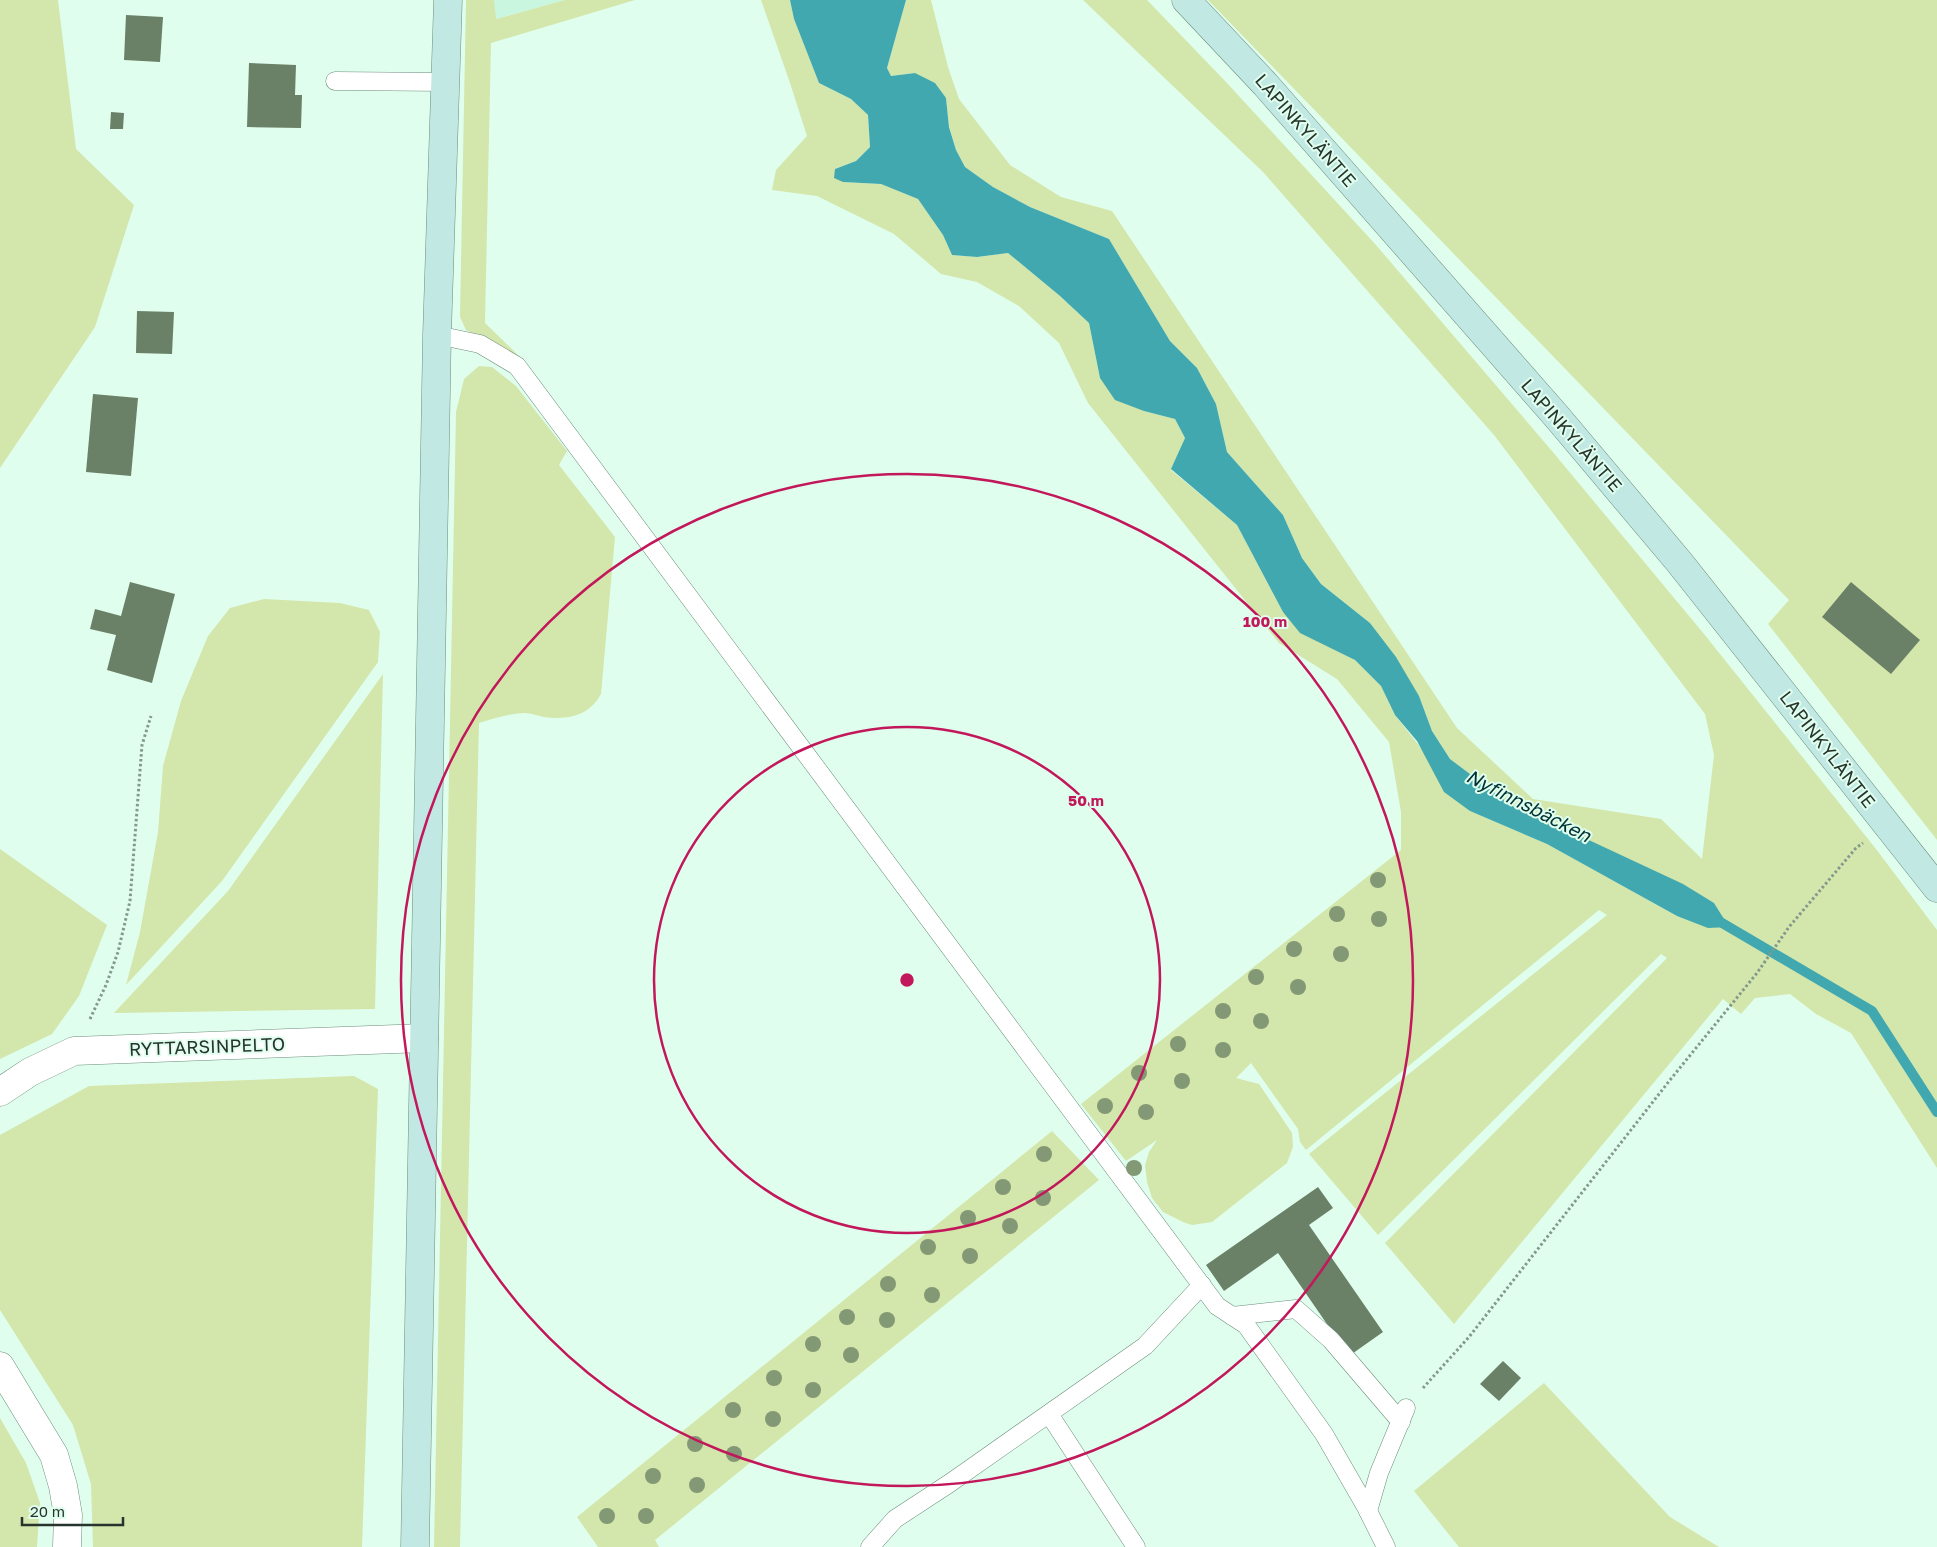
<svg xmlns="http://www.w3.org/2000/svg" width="1937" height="1547" font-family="'Golos Text',sans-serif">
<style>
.built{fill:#c8f6de}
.green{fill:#d3e6ab}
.water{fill:#41a8b0}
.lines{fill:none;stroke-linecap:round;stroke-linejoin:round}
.stream{stroke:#41a8b0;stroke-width:10}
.building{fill:#6a8067}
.lane-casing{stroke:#6c8e7c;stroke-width:19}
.street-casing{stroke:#6c8e7c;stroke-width:29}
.secondary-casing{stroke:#6c8e7c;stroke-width:29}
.path{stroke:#83998d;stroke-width:3;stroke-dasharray:2.5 2.5;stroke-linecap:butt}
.lane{stroke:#fff;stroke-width:18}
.street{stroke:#fff;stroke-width:28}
.secondary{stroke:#c2e8e3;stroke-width:28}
.tree{fill:#839874}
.ring{fill:none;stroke:#c2185b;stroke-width:2.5}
.labels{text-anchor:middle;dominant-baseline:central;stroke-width:4;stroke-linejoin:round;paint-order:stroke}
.street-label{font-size:18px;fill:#26342d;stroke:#e0feee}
.water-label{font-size:19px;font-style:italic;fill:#003135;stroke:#e0feee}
.centre{fill:#c2185b;stroke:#e0feee;stroke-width:2.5}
.ring-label{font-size:15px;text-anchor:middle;font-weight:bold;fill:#c2185b;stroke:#e0feee;stroke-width:4;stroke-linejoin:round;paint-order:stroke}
</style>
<rect width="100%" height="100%" fill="#e0feee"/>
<polygon class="built" points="494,0 565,0 495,19"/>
<g class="green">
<polygon points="0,0 58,0 76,149 134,205 95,327 0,468"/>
<polygon points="466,0 494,0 496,19 565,0 635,0 491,43 485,323 521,358 466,330 460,317"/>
<polygon points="761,0 790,0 794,19 819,83 851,99 868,115 870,147 856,161 835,169 843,182 881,184 918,199 943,235 952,255 977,257 1008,253 1060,296 1089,323 1100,378 1144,411 1175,419 1185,438 1171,470 1237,525 1283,612 1330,647 1355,660 1381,686 1395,715 1470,811 1547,844 1677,916 1728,927 1714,903 1561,827 1514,807 1450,759 1432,731 1419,696 1370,623 1321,584 1302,558 1283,515 1227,452 1216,404 1197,368 1170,341 1109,239 1030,207 993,187 965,167 956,150 949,126 946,98 915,73 891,76 887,68 906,0 931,0 948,67 959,99 1010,165 1061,197 1112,211 1457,728 1533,799 1661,819 1702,859 1714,755 1705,714 1494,435 1263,172 1083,0 1147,0 1227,83 1376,245 1552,451 1704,634 1876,849 1937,930 1937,1168 1851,1033 1816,1014 1790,994 1755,998 1741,1014 1723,999 1454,1324 1385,1243 1667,958 1661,954 1378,1235 1309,1154 1607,915 1599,910 1306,1150 1300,1142 1298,1129 1251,1063 1236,1078 1259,1084 1292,1133 1293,1147 1287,1163 1212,1222 1192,1225 1183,1222 1163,1212 1152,1198 1147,1182 1145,1165 1149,1152 1157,1140 1126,1161 1081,1104 1401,850 1401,812 1389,742 1337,679 1279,643 1088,403 1059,343 1019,306 977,282 941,274 894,234 817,196 772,190 776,170 807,136 790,83"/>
<polygon points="1208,0 1937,0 1937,840 1768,624 1789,600"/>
<path d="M479 366 492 367 516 386 567 451 559 465 615 537 601 694C589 716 568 720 544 717 538 716 531 713 525 713 512 713 491 719 479 723L460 1547H434L456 412 464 379Z"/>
<polygon points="264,599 340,603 369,610 380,632 378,662 222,881 126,985 140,932 158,832 163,766 181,701 208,636 230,608"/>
<polygon points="383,674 375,1009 114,1013 228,891"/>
<polygon points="0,849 107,925 79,996 52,1034 0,1059"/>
<polygon points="354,1076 378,1089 362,1547 93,1547 91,1484 73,1425 0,1310 0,1135 89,1086"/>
<polygon points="1052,1131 1099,1180 655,1540 659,1547 598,1547 577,1517"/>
<polygon points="1544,1383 1670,1517 1719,1547 1459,1547 1414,1491"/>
<polygon points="0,1418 26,1463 40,1503 37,1547 0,1547"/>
</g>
<polygon class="water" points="790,0 906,0 887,68 891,76 915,73 935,83 946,98 949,127 956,150 965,167 993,187 1030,207 1109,239 1170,341 1197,368 1216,404 1227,452 1283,515 1302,558 1321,584 1370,623 1396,657 1419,696 1432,731 1450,759 1514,807 1561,827 1683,884 1714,903 1729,927 1708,928 1677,916 1547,844 1470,811 1444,792 1417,741 1395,715 1381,686 1355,660 1300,633 1283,612 1237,525 1171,469 1185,438 1175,419 1144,411 1115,400 1100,378 1089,323 1060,296 1008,253 977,257 952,255 943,235 918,199 881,184 843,182 834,178 835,169 856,161 870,147 868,115 851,99 819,83 794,19"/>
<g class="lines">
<polyline class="stream" points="1717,920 1872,1011 1937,1112"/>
</g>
<g class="building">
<polygon points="126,15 163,17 160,62 124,60"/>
<polygon points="249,63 296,65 295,95 302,95 301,128 247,127"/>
<polygon points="111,112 124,113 123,129 110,129"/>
<polygon points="137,311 174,312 172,354 136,353"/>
<polygon points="93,394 138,398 131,476 86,472"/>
<polygon points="130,582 175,594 152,683 107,670 116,635 90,629 95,609 121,616"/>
<polygon points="1851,582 1920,640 1891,674 1822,617"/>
<polygon points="1318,1187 1333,1208 1309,1225 1383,1332 1349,1356 1278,1253 1224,1291 1206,1265"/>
<polygon points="1503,1361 1521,1378 1499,1401 1480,1384"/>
</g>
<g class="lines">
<defs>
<g id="lane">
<polyline points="335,81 445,82"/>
<polyline points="437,335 480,344 517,366 1217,1306 1246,1325 1324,1434 1366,1507 1386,1547"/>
<polyline points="1232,1316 1296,1309 1331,1340 1401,1422"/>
<polyline points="1049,1414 1136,1547"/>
<polyline points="1368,1511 1379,1473 1406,1408"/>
<polyline points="870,1547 895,1519 950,1483 1145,1346 1202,1285"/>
</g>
<g id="street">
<polyline points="0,1092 30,1072 74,1051 424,1038"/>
<polyline points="0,1366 54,1455 63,1486 68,1515 67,1547"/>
</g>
<g id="secondary">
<polyline points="1186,0 1265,84 1558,418 1680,563 1937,888"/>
<polyline points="415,1547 437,335 448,0"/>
</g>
</defs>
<use href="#lane" class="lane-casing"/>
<use href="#street" class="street-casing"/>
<use href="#secondary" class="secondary-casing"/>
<g class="path">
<polyline points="90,1019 106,985 118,952 130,901 142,745 151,716"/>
<polyline points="1423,1388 1469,1337 1670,1080 1757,973 1789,927 1856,848 1863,843"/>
</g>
<use href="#lane" class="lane"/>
<use href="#street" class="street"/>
<use href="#secondary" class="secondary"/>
</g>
<g class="tree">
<circle cx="1378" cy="880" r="8"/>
<circle cx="1337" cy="914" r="8"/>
<circle cx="1379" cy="919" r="8"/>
<circle cx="1294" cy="949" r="8"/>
<circle cx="1341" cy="954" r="8"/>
<circle cx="1256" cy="977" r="8"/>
<circle cx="1298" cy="987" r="8"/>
<circle cx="1223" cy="1011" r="8"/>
<circle cx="1261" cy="1021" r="8"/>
<circle cx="1178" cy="1044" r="8"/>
<circle cx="1223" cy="1050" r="8"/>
<circle cx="1139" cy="1073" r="8"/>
<circle cx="1182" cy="1081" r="8"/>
<circle cx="1105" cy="1106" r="8"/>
<circle cx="1146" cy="1112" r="8"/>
<circle cx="1044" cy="1154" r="8"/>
<circle cx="1134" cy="1168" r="8"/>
<circle cx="1003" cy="1187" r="8"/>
<circle cx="1043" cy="1198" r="8"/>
<circle cx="968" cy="1218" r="8"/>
<circle cx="1010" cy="1226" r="8"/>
<circle cx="928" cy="1247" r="8"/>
<circle cx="970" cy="1256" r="8"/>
<circle cx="888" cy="1284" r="8"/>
<circle cx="932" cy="1295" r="8"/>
<circle cx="847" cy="1317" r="8"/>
<circle cx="887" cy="1320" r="8"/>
<circle cx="813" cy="1344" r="8"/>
<circle cx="851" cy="1355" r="8"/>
<circle cx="774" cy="1378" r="8"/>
<circle cx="813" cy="1390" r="8"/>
<circle cx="733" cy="1410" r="8"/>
<circle cx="773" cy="1419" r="8"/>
<circle cx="695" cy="1444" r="8"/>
<circle cx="734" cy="1454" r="8"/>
<circle cx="653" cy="1476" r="8"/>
<circle cx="697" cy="1485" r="8"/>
<circle cx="607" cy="1516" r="8"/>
<circle cx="646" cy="1516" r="8"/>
</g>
<g class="ring">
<circle cx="907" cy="980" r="253"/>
<circle cx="907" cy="980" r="506"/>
</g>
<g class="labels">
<g class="street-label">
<text transform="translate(1306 130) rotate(49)">LAPINKYLÄNTIE</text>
<text transform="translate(1572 435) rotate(49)">LAPINKYLÄNTIE</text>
<text transform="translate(1828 749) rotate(52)">LAPINKYLÄNTIE</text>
<text transform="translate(207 1046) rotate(-2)">RYTTARSINPELTO</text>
</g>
<g class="water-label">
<text transform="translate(1529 805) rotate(27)">Nyfinnsbäcken</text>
</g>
</g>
<circle cx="907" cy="980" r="8" class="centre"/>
<g class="ring-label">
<text x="1265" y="627">100 m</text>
<text x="1086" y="806">50 m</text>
</g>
<path d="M22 1517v8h101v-8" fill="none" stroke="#26342d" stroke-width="2.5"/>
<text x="30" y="1517" font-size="15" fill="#26342d" stroke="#e0feee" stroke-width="4" paint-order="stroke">20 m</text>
</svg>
